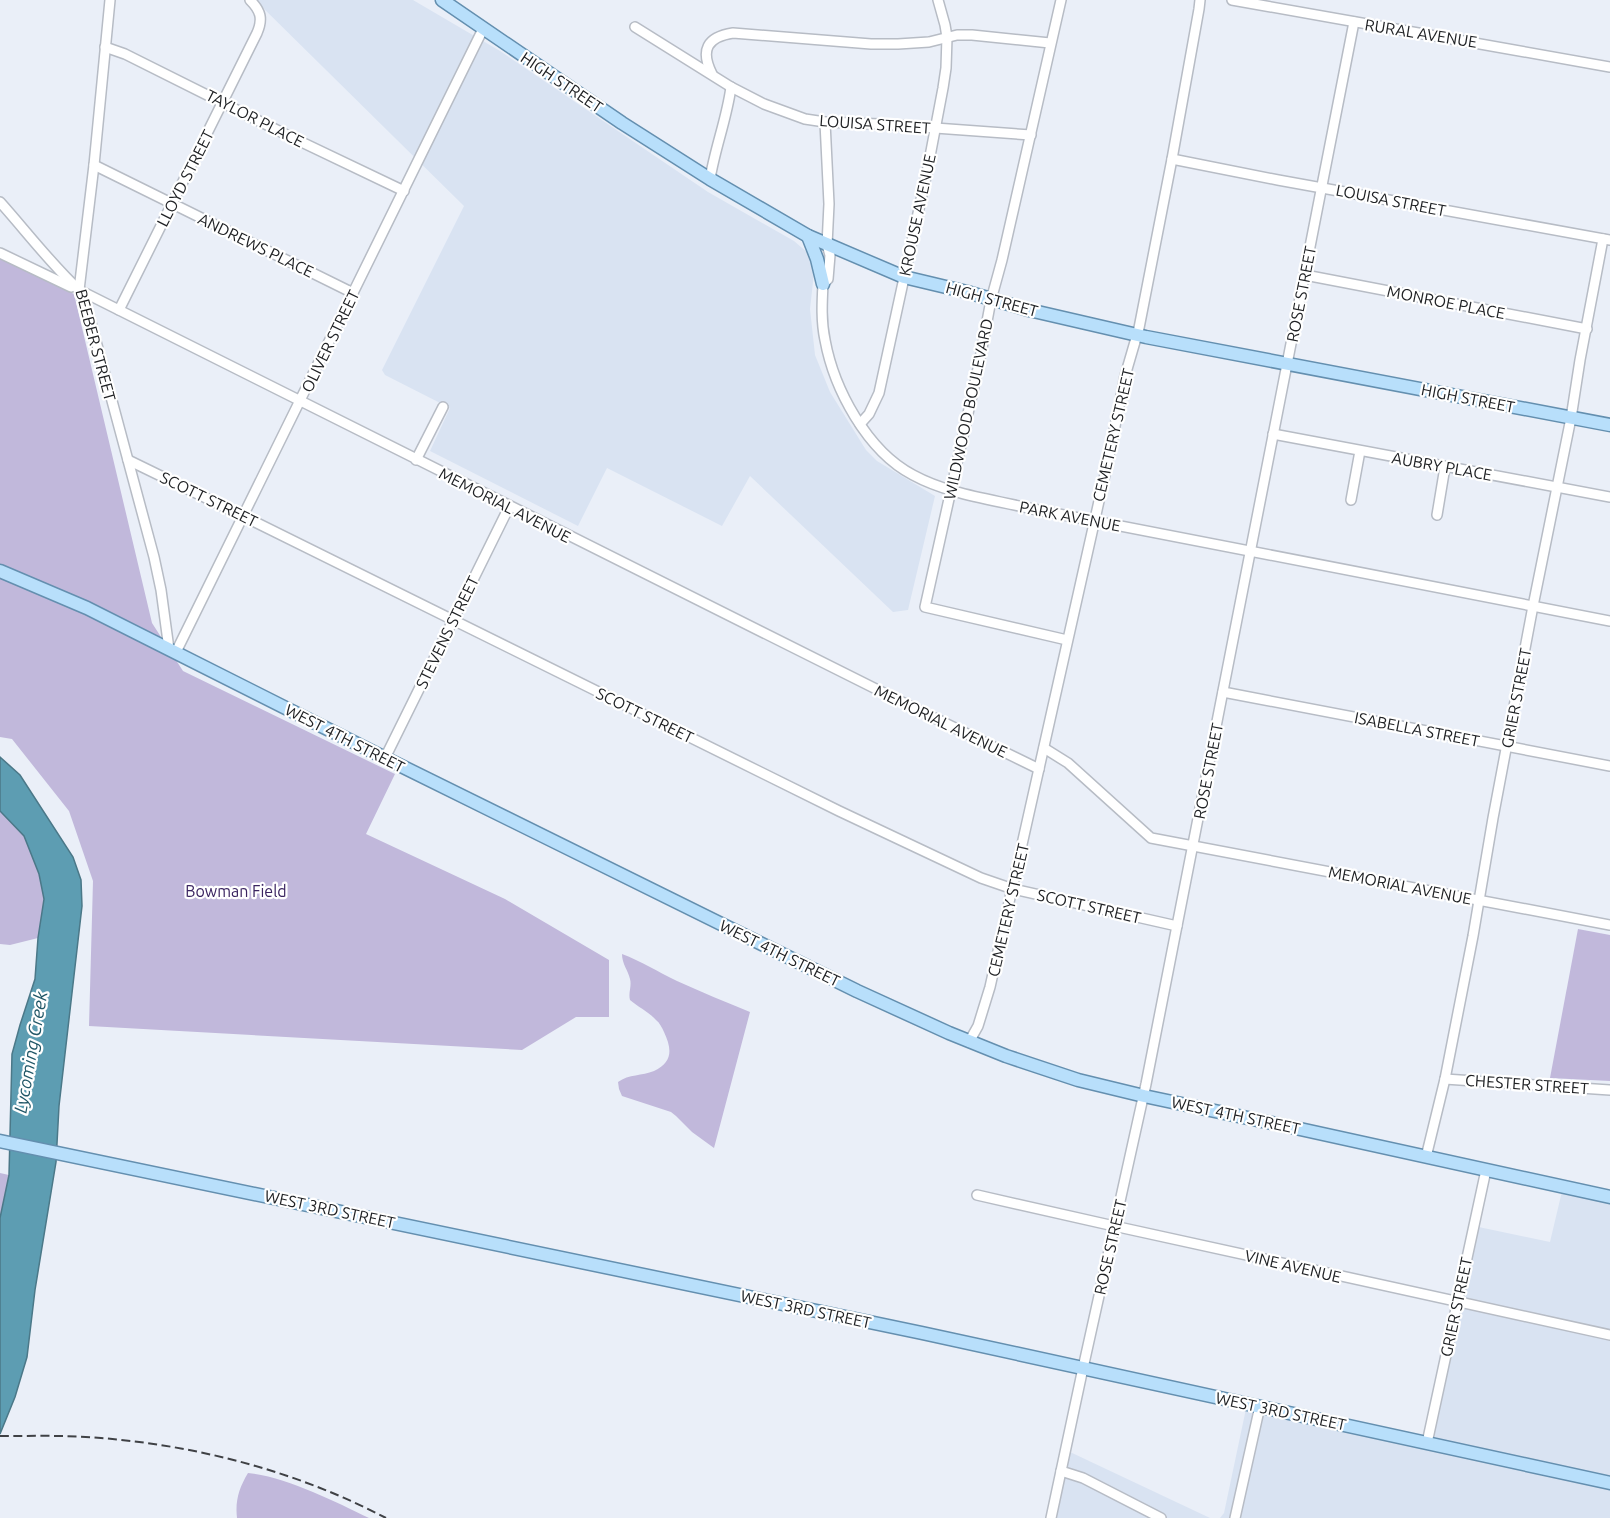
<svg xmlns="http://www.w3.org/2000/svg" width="1610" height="1518" font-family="Ubuntu,sans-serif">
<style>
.built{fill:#d9e3f2}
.green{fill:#c1b8db}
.water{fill:#5d9db2;stroke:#4b7888;stroke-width:1.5}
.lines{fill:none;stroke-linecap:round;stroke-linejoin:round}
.minor-casing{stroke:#b7bcc5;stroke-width:12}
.major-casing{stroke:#648faf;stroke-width:15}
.minor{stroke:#fff;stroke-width:9}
.major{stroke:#b8dffb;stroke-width:12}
.rail{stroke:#3f4145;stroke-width:2;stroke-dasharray:9 4.5;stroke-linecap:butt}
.labels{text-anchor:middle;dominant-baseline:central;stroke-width:4.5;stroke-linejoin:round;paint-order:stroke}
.street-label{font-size:16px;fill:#202225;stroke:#fff}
.park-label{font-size:16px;fill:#3a2460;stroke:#fff}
.water-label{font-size:18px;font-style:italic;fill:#215767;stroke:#fff}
</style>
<rect width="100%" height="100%" fill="#eaeff8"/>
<g class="built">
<polygon points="255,0 413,0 500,51 708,192 794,241 808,253 814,273 810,309 815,355 830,392 866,450 877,461 935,496 908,610 893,612 750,476 722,526 607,468 578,526 430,451 450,408 385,375 382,370 464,206"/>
<polygon points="1563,1187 1610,1197 1610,1518 1220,1518 1224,1513 1247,1404 1427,1443 1474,1226 1550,1242"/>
<polygon points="1070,1452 1210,1518 1057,1518"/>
</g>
<g class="green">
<polygon points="0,258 74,294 152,623 183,671 395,774 366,834 505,899 609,960 609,1017 576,1017 522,1050 89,1026 93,881 69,811 12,739 0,737"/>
<polygon points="0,811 24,836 39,874 44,899 38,938 10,945 0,944"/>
<polygon points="1578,929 1610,935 1610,1081 1550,1078"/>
<path d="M622 954C641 961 658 972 677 981 701 992 726 1002 750 1012L714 1148 692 1132 676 1116 671 1112 622 1096 619 1089 618 1082C629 1074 642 1076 654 1071 673 1062 672 1049 664 1032 662 1028 660 1023 656 1020 649 1012 638 1007 630 1000 628 993 632 986 630 979 628 970 622 964 622 954Z"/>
<polygon points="0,1173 9,1175 0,1218"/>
<path d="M248 1473C286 1477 334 1501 369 1518H237C235 1501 239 1488 248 1473Z"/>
</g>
<polygon class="water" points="0,757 20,775 73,857 81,880 82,906 59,1106 56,1162 35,1290 27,1357 15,1397 0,1434 0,1218 9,1175 12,1054 20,1025 35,979 38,938 44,899 39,874 24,836 0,811"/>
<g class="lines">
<defs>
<g id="minor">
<polyline points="110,0 94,165 79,290 90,319 154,557 161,590 169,649"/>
<polyline points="1061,0 1002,260 991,300 979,364 925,607 1067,640"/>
<path d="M1232 0C1358 23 1484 44 1610 67"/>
<polyline points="635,27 731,87 764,104 805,119 825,122 880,124 1031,135"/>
<polyline points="105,47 125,54 291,137 404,191"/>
<path d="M712 74C700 50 707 37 733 33L871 44H898L929 42 957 35H972L1050 43"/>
<path d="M825 122 829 204 827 245 830 255 828 279 823 284C822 303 821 321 825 340 834 389 867 451 913 475 948 494 990 499 1028 508L1610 621"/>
<polyline points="1172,159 1278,180 1610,240"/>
<polyline points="94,165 353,293"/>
<path d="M710 179C715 148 727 118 731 87"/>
<path d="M0 202C26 231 50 263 79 290L902 702 1039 769"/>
<polyline points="0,253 71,287"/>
<polyline points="1305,275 1587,329"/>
<path d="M119 310 257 33C263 19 261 11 250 0"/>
<polyline points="860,424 869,414 879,393 927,172 943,88 946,68 947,37 945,25 938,0"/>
<polyline points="1273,434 1610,497"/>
<polyline points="128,460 243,516 839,811 981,878 1013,889 1177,926"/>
<polyline points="416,460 443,407"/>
<polyline points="1351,500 1360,451"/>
<polyline points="1437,515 1445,467"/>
<polyline points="176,652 483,29"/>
<polyline points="1223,692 1610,766"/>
<polyline points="1044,748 1068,763 1151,838 1610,925"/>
<polyline points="385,758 509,507"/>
<polyline points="969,1042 978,1026 990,987 1108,461 1125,376 1139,328 1172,159 1199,9 1200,0"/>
<polyline points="1445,1079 1610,1090"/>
<polyline points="1426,1157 1445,1079 1473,936 1493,818 1533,606 1571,418 1580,360 1603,239"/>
<polyline points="977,1195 1114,1226 1610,1335"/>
<polyline points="1427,1443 1486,1170"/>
<polyline points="1061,1471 1083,1478 1161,1518"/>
<polyline points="1051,1518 1083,1368 1146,1084 1354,22"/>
<polyline points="1235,1518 1260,1406"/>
</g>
<g id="major">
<polyline points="442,0 622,123 710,179 808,236 904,277 967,292 1029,310 1146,337 1610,425"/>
<polyline points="808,236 817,259 823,284"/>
<polyline points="0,571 87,608 385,758 857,991 949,1033 1006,1056 1078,1080 1144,1096 1300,1129 1610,1197"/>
<polyline points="0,1141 922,1333 1610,1483"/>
</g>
</defs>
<use href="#minor" class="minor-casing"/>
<use href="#major" class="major-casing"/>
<use href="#minor" class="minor"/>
<use href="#major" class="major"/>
<path class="rail" d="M0 1436C33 1436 68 1435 101 1438 200 1446 298 1472 386 1518"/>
</g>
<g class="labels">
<g class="street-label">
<text transform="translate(1421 33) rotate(9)">RURAL AVENUE</text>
<text transform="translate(562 82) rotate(34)">HIGH STREET</text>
<text transform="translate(255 118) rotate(27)">TAYLOR PLACE</text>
<text transform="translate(875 124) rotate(4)">LOUISA STREET</text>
<text transform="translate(185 178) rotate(-63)">LLOYD STREET</text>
<text transform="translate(1391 200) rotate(11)">LOUISA STREET</text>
<text transform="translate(917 215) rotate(-78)">KROUSE AVENUE</text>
<text transform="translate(256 245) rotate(26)">ANDREWS PLACE</text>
<text transform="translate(1301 294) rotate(-79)">ROSE STREET</text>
<text transform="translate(992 299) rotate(15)">HIGH STREET</text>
<text transform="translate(1446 302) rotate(11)">MONROE PLACE</text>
<text transform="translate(330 341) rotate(-64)">OLIVER STREET</text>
<text transform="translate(96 345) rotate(75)">BEEBER STREET</text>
<text transform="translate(1468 398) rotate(11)">HIGH STREET</text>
<text transform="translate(968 409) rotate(-78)">WILDWOOD BOULEVARD</text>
<text transform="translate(1113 435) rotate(-77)">CEMETERY STREET</text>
<text transform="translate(1442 466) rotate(10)">AUBRY PLACE</text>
<text transform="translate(209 499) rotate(26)">SCOTT STREET</text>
<text transform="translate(505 505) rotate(27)">MEMORIAL AVENUE</text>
<text transform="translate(1070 516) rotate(11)">PARK AVENUE</text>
<text transform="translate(447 632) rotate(-64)">STEVENS STREET</text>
<text transform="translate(1516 698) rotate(-79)">GRIER STREET</text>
<text transform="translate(645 715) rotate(26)">SCOTT STREET</text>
<text transform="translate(941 721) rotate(26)">MEMORIAL AVENUE</text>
<text transform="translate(1417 729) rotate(11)">ISABELLA STREET</text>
<text transform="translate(345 738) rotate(27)">WEST 4TH STREET</text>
<text transform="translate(1208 771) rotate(-79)">ROSE STREET</text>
<text transform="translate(1400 885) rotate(11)">MEMORIAL AVENUE</text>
<text transform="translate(1089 906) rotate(13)">SCOTT STREET</text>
<text transform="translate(1008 910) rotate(-77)">CEMETERY STREET</text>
<text transform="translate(780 953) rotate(26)">WEST 4TH STREET</text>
<text transform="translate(1527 1084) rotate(4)">CHESTER STREET</text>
<text transform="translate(1236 1115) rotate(12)">WEST 4TH STREET</text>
<text transform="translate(330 1209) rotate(12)">WEST 3RD STREET</text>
<text transform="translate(1110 1247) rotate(-77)">ROSE STREET</text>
<text transform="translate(1293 1266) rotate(13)">VINE AVENUE</text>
<text transform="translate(1456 1307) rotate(-78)">GRIER STREET</text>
<text transform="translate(806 1309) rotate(12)">WEST 3RD STREET</text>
<text transform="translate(1281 1411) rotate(12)">WEST 3RD STREET</text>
</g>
<g class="park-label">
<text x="236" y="891">Bowman Field</text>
</g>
<g class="water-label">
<text transform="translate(30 1052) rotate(-80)">Lycoming Creek</text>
</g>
</g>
</svg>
